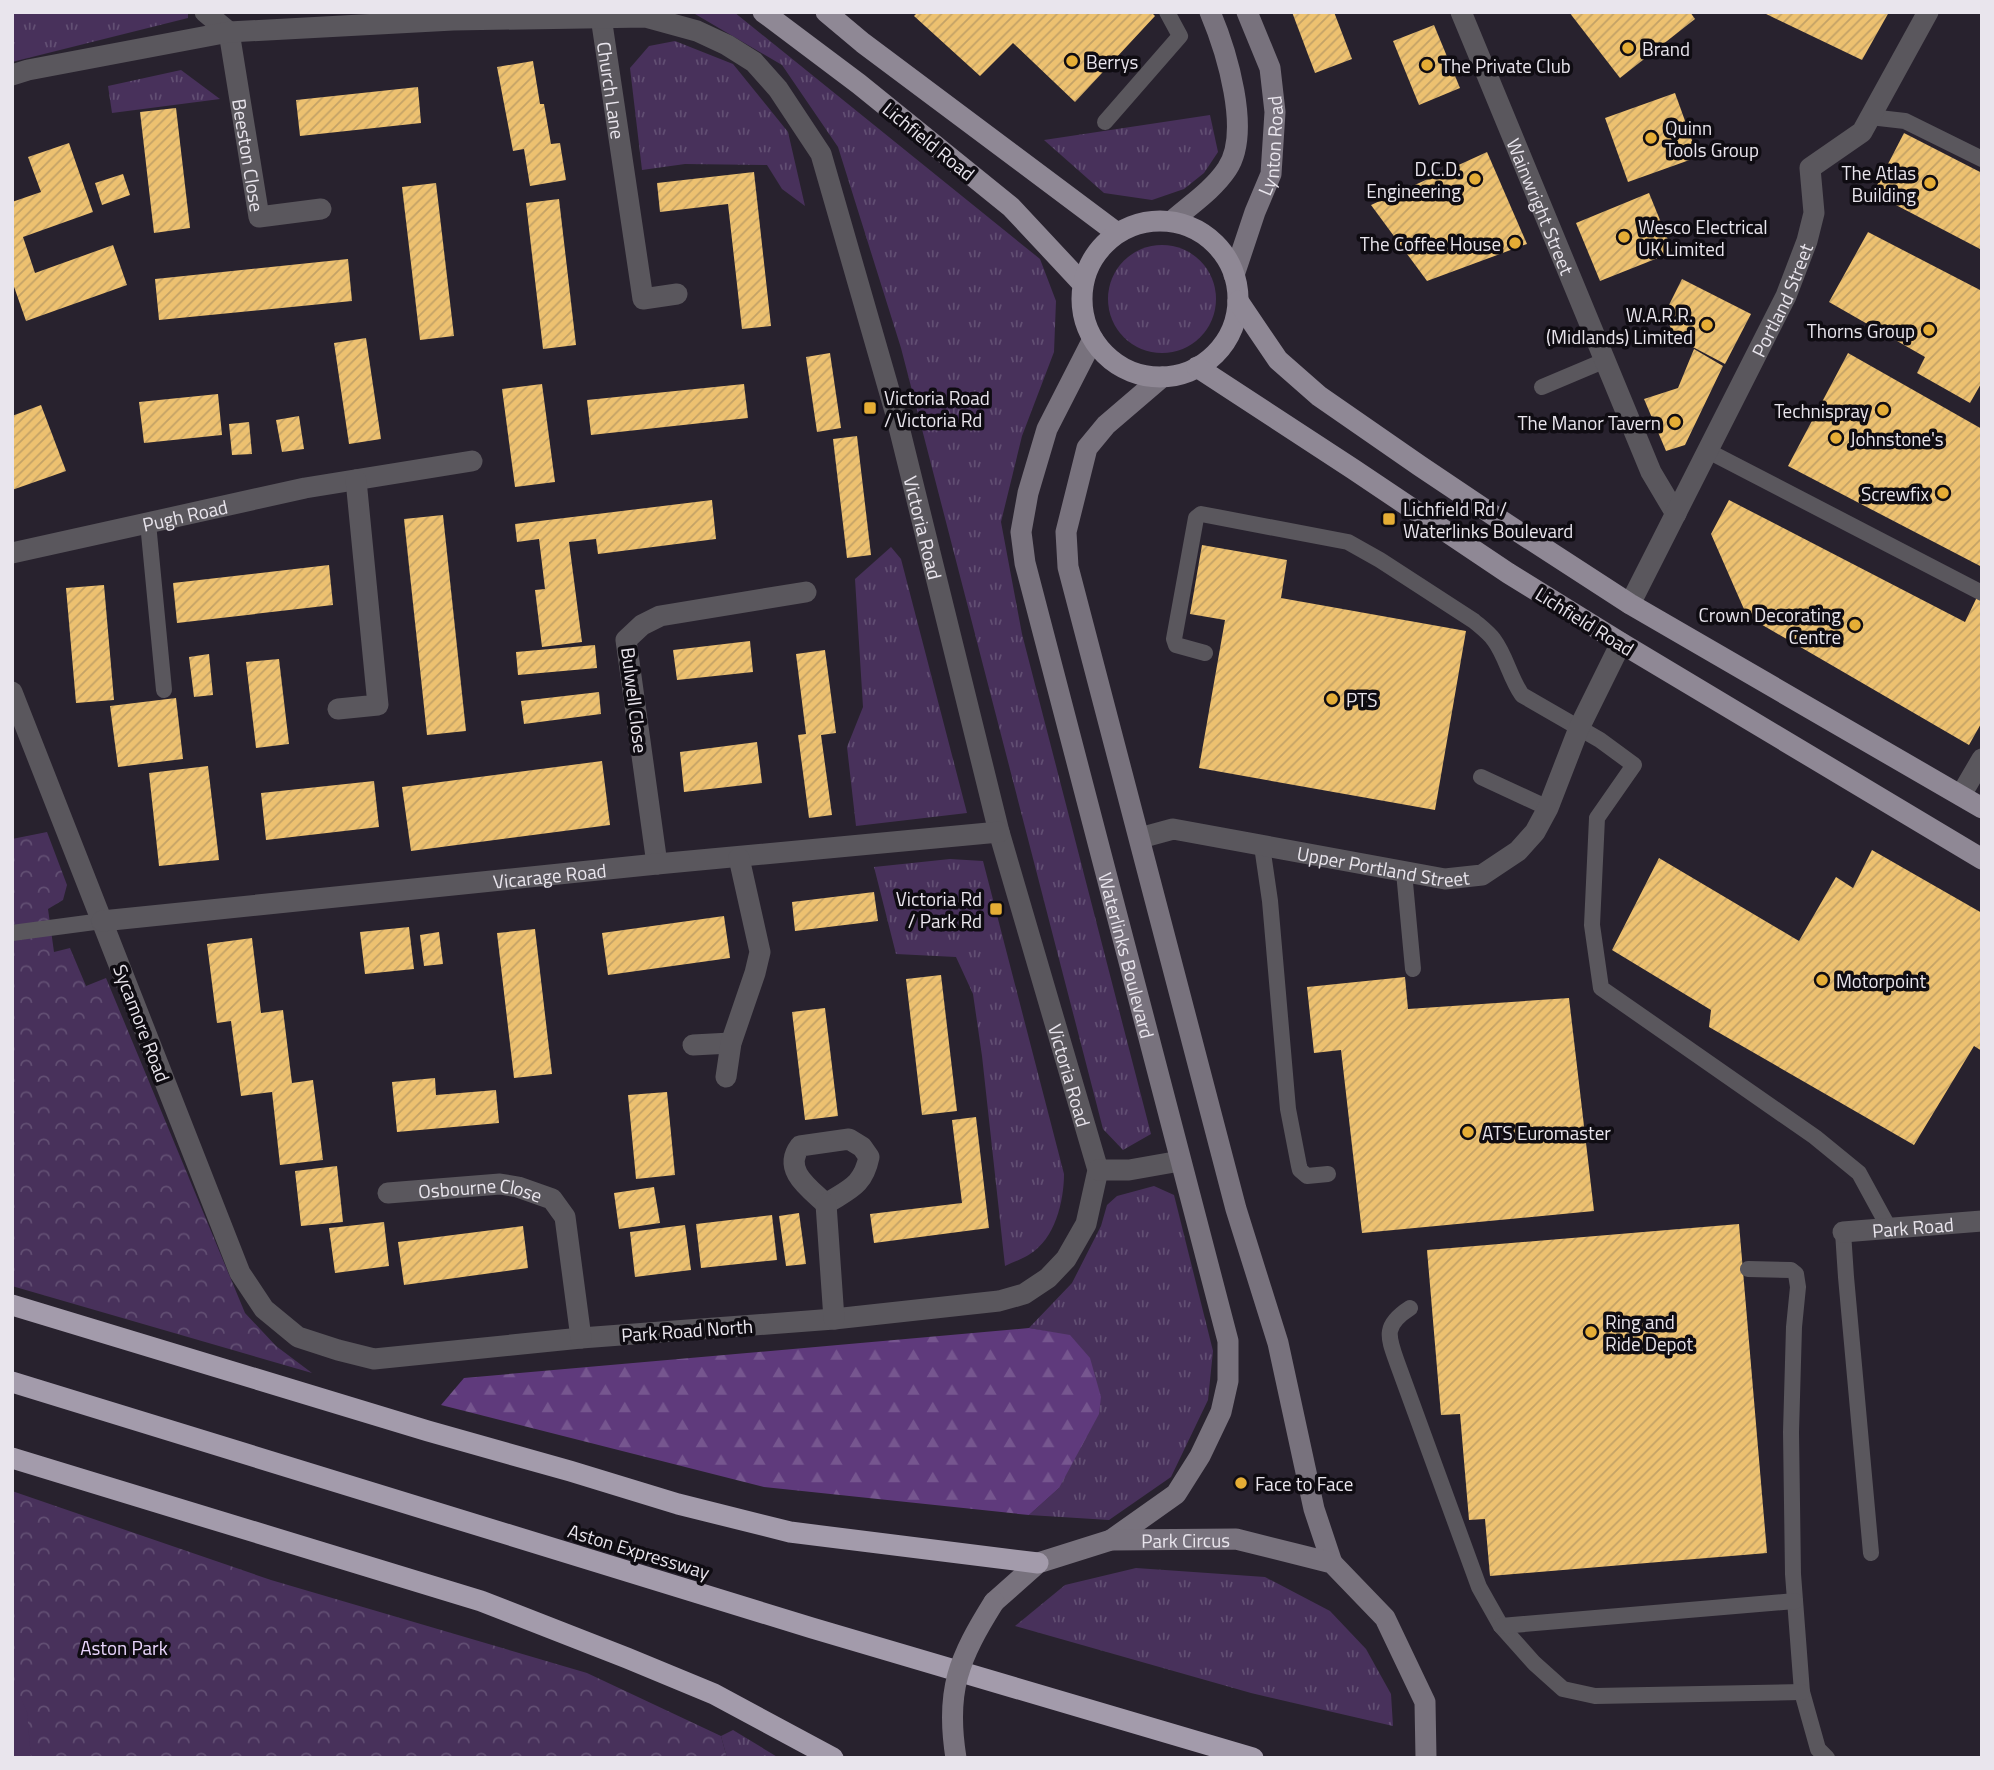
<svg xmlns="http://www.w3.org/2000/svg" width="1994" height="1770" font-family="'Titillium Web',sans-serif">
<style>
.grass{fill:url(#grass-tufts)}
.forest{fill:url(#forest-firs)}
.park{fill:url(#park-crowns)}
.pitch{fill:#48315b}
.building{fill:url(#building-hatch)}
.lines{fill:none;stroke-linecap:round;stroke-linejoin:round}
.lane{stroke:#5a575d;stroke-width:16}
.street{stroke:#5a575d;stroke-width:21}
.secondary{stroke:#78727d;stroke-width:21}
.primary{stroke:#8f8895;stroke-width:21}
.highway{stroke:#a39bab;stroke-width:21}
.secondary-bridge{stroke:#78727d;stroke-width:21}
.poi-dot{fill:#e5ad35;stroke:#0f0c12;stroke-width:2.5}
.labels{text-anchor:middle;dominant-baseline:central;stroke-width:7;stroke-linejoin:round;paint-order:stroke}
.poi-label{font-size:19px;fill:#e9e5ed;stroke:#0f0c12;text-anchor:start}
.street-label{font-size:19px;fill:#e9e5ed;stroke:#0f0c12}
.park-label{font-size:19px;fill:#ead6fd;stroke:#0f0c12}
</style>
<defs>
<pattern id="grass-tufts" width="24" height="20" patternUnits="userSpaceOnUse" patternTransform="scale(1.75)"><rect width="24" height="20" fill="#48315b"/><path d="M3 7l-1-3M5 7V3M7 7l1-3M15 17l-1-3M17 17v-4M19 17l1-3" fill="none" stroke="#624f73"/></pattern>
<pattern id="forest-firs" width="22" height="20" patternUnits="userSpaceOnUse" patternTransform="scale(1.75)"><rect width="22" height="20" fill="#5f3a7c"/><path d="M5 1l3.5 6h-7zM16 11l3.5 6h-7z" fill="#76568f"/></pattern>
<pattern id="park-crowns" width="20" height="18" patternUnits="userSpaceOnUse" patternTransform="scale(1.75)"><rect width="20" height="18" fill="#48315b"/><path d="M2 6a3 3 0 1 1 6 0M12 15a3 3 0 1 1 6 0" fill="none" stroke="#624f73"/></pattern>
<pattern id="building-hatch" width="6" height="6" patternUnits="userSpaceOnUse" patternTransform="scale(1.75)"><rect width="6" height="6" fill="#edc170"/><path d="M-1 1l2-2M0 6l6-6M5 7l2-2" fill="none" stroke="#c3a266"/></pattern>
</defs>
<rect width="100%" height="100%" fill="#28222e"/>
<g class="grass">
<polygon points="12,12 188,12 188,18 12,62"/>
<polygon points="685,12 734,12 1040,259 1056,301 1054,352 1022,436 1001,522 1022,634 1151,1134 1123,1150 1103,1129 901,348 838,147 782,65 695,14"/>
<polygon points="675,41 733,64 788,132 805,206 782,189 767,165 685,164 642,170 630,68 649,46"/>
<polygon points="181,70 220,99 112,113 108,86"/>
<polygon points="1210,115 1218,152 1204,173 1184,189 1152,200 1104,193 1044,140"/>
<circle cx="1162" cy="299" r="54"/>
<polygon points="891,547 901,559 967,813 856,826 847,747 863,707 855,579"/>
<path d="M950 859 983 861 1064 1174C1064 1201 1055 1239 1030 1254 1023 1259 1013 1262 1005 1266L982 1056 973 994 956 957 896 954 874 867Z"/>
<polygon points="1154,1186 1174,1195 1213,1351 1208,1400 1171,1477 1109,1520 1029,1515 1059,1488 1070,1336 1029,1328 1072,1283 1101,1226 1107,1205 1117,1196"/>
<polygon points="1136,1568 1265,1577 1330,1611 1366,1649 1391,1694 1393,1726 1251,1693 1015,1626 1065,1585"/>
<polygon points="733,1730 779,1758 727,1758 721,1736"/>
</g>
<polygon class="forest" points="1029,1328 1070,1335 1090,1358 1101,1397 1099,1414 1059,1488 1029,1515 764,1487 441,1405 464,1378"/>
<g class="park">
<polygon points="47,832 67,885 63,900 48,909 54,952 70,948 86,986 106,978 245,1313 276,1346 312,1373 12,1286 12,839"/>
<polygon points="12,1491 271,1580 587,1673 721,1736 727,1758 12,1758"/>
</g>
<polygon class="pitch" points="12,1677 27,1712 31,1758 12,1758"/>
<g class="building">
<polygon points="918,12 1151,12 1155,16 1075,102 1013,43 980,76 914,16"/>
<polygon points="1292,12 1334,12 1352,59 1315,73"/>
<polygon points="1569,12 1690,12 1695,19 1620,78"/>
<polygon points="1762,12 1889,12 1862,60"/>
<polygon points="1434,25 1460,88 1419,105 1393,41"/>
<polygon points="533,61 540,104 544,104 551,144 560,143 566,180 530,186 524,149 513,151 497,67"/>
<polygon points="418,87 421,123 300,136 296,100"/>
<polygon points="1675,93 1698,157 1628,182 1605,118"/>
<polygon points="176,108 190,228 154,233 140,112"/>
<polygon points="1904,133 1982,173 1982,250 1873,193"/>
<polygon points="69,143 93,212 23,237 35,273 113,245 127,285 26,321 12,281 12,202 41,192 28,157"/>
<polygon points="1487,152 1527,244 1427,281 1371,205"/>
<polygon points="754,172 771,326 742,329 728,204 660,212 657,183"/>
<polygon points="123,174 130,195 102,205 95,183"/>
<polygon points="436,183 454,336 420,340 402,187"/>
<polygon points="1649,193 1673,252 1600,281 1576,223"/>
<polygon points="559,199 576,345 543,349 526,203"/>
<polygon points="1868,232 1982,291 1982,382 1970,403 1917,373 1925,357 1829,302"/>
<polygon points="348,259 352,301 159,320 155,279"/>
<polygon points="1682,279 1751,314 1725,364 1674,337 1665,313"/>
<polygon points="366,338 381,439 349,444 334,343"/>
<polygon points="1694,349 1723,366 1685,445 1666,451 1644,399 1678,388"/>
<polygon points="830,353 841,428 817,432 806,357"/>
<polygon points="1848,353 1982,429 1982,567 1788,466"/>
<polygon points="542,384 555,482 515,487 502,389"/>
<polygon points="744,384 748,418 591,435 587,400"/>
<polygon points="218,394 222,435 144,443 139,402"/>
<polygon points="41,405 66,471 12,490 12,416"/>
<polygon points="299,416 304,449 282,452 276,420"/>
<polygon points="249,422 252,454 232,455 229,424"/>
<polygon points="857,436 871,555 847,558 833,439"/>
<polygon points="712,500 716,539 598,554 596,539 569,542 582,642 542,647 535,590 545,589 539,539 517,542 515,524"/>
<polygon points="1729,500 1965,622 1977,597 1982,599 1982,722 1969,745 1747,616 1711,534"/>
<polygon points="443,515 466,731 427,735 404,519"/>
<polygon points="1202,545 1287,560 1281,598 1466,631 1435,810 1199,768 1225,620 1190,614"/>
<polygon points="329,565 333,605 177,623 173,583"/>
<polygon points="104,585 114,700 76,703 66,588"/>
<polygon points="750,641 753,672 677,680 673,650"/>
<polygon points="595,645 597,668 518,675 516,652"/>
<polygon points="825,650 836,733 821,735 832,815 809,818 798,735 806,734 796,654"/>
<polygon points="209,654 213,695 194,697 189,657"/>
<polygon points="279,659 289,744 256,748 246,662"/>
<polygon points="599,692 601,714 524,724 521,701"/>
<polygon points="176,698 183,759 118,767 110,706"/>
<polygon points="757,742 762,783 684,792 680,752"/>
<polygon points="602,761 610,825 411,851 402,787"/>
<polygon points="208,766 219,860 159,866 149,773"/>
<polygon points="374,781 379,827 266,840 261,793"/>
<polygon points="1872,850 1982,913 1982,1051 1974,1046 1914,1145 1709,1027 1711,1010 1612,950 1659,858 1799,941 1836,877 1853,888"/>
<polygon points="874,892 878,921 795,931 792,902"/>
<polygon points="724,916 730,958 608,975 602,933"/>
<polygon points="409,927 414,969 365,974 360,932"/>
<polygon points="535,929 552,1074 514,1078 497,933"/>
<polygon points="439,932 443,964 424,966 420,935"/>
<polygon points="252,938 261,1013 283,1010 292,1083 313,1080 323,1160 280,1165 272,1092 241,1096 231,1021 217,1023 207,944"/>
<polygon points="941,975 957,1111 922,1115 906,979"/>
<polygon points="1405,977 1408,1009 1569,998 1594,1211 1362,1233 1341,1050 1314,1053 1307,987"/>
<polygon points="825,1008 838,1116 805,1120 792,1012"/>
<polygon points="435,1078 436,1095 496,1090 499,1123 397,1132 392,1082"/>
<polygon points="667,1092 675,1175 636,1179 628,1095"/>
<polygon points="976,1117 989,1228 874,1243 870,1214 962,1203 952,1120"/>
<polygon points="337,1166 343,1222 301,1226 295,1171"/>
<polygon points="654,1187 660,1223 619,1229 614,1193"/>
<polygon points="799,1213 806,1264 786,1266 779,1216"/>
<polygon points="772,1215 777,1260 701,1268 696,1224"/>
<polygon points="384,1222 389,1266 335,1273 329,1228"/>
<polygon points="1739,1224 1767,1553 1490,1576 1485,1519 1469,1520 1460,1414 1441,1415 1427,1250"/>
<polygon points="685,1225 691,1270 635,1277 630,1232"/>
<polygon points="523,1226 528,1268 404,1285 398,1242"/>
</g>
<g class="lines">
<g class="lane">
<polyline points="1870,117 1905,121 1982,159"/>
<polyline points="1105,122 1180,36 1167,12"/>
<polyline points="1542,387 1606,360"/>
<polyline points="1708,451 1982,593"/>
<polyline points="148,523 164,690"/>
<path d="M1205 653 1176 645 1174 639 1196 518 1201 514 1348 542 1380 560 1474 621C1481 627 1489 633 1494 640 1506 656 1510 678 1522 695L1600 740 1634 765 1597 818 1592 925 1601 988 1815 1137 1859 1173 1889 1228"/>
<polyline points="1481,777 1548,808"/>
<polyline points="1262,846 1270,901 1288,1109 1299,1166 1300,1170 1307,1176 1328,1174"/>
<polyline points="1404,872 1413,969"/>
<polyline points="12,933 102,921"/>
<polyline points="1843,1232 1846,1277 1871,1553"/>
<polyline points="1748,1269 1791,1270 1796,1274 1798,1287 1794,1327 1791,1432 1793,1574 1802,1692 1818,1749 1827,1758"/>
<path d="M1410 1308C1382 1326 1388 1337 1398 1365L1479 1587 1501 1626 1534 1663 1563 1689 1595 1696 1802 1692"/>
<polyline points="1501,1626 1795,1601"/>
</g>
<g class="street">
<path id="s1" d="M205 12 229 32 259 217 321 209"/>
<path id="s2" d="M1461 12 1651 472 1676 514"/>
<path id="s3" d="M601 17 643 299 677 294"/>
<path id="s4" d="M12 75 28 70 229 32 453 20 646 17 697 31 727 45 754 62 778 89 821 154 895 411 999 832 1098 1170 1086 1224 1066 1259 1048 1278 1024 1294 999 1301 834 1319 581 1338 374 1359 338 1350 298 1337 264 1309 240 1273 12 692"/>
<path id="s5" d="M12 553 305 488 472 461"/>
<path id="s6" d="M1630 604 1786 296 1807 241 1814 213 1810 168 1862 132 1928 12"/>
<polyline points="338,709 378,705 356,480"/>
<polyline points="1961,795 1982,759"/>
<path id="s7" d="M1140 838 1173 829 1445 879 1482 875 1518 851 1535 832 1548 808 1579 728 1621 643"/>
<polyline points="657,864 626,640 642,625 660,616 806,592"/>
<path id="s8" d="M102 921 657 864 999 832"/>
<polyline points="693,1045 731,1043"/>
<polyline points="726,1077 731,1043 755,973 760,952 739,858"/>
<path d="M849 1139 862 1147 869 1157C863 1186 849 1189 826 1204 809 1188 782 1170 800 1146Z"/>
<polyline points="1098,1170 1129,1170 1180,1161"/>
<path id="s9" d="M388 1193 500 1184 518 1187 552 1199 565 1217 581 1338"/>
<polyline points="826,1204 834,1319"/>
<path id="s10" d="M1843 1232 1982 1221"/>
</g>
<g class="secondary">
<path d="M1172 221C1190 205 1213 190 1227 169 1252 132 1226 50 1210 12"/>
<path id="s11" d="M1234 275 1255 212 1271 174 1275 112 1270 68 1247 12"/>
<path id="s12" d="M1093 339 1047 429 1028 493 1021 532 1025 563 1228 1341V1381L1221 1412 1200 1456 1176 1494 1111 1540"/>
<polyline points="1162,377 1106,425 1087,448 1066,532 1068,567 1236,1209 1278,1343 1314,1509 1332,1563"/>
<path id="s13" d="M994 1602 1038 1563 1111 1540 1236 1539 1332 1563 1385 1618 1425 1702 1426 1758"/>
</g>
<g class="primary">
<polyline points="763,12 859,84 1011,207 1083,284"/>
<polyline points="826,12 863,43 1117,233"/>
<circle cx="1160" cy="299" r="78"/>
<polyline points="1238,301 1278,360 1319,396 1420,466 1508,525 1630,604 1982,808"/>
<polyline points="1197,367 1353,469 1508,573 1621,643 1982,859"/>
</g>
<g class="highway">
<polyline points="12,1305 428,1431 570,1471 678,1504 790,1532 1038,1563"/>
<polyline points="12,1382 812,1628 1253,1758"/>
<polyline points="12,1458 481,1601 627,1658 714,1694 833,1758"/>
</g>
<path class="secondary-bridge" d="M956 1758C945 1690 959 1658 994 1602"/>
</g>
<g class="poi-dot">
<circle cx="1628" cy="48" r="7"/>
<circle cx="1072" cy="61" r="7"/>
<circle cx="1427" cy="65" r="7"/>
<circle cx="1651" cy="138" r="7"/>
<circle cx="1475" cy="179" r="7"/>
<circle cx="1930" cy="183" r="7"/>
<circle cx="1624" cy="237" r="7"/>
<circle cx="1515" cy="243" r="7"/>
<circle cx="1707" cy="325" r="7"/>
<circle cx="1929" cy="330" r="7"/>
<rect x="863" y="401" width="14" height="14" rx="3.5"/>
<circle cx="1883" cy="410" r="7"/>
<circle cx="1675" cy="422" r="7"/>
<circle cx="1836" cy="438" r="7"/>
<circle cx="1943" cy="493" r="7"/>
<rect x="1382" y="512" width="14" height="14" rx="3.5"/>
<circle cx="1855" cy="625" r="7"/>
<circle cx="1332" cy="699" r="7"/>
<rect x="989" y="902" width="14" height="14" rx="3.5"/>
<circle cx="1822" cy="980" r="7"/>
<circle cx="1468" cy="1132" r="7"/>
<circle cx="1591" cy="1332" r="7"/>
<circle cx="1241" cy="1483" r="7"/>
</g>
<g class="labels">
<g class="poi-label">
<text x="1642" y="48">Brand</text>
<text x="1086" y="61">Berrys</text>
<text x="1441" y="65">The Private Club</text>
<text x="1665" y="127">Quinn<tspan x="1665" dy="22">Tools Group</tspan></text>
<text x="1461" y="168" text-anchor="end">D.C.D.<tspan x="1461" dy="22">Engineering</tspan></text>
<text x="1916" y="172" text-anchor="end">The Atlas<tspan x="1916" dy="22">Building</tspan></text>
<text x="1638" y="226">Wesco Electrical<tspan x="1638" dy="22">UK Limited</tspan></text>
<text x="1501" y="243" text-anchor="end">The Coffee House</text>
<text x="1693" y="314" text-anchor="end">W.A.R.R.<tspan x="1693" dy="22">(Midlands) Limited</tspan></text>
<text x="1915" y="330" text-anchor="end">Thorns Group</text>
<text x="884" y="397">Victoria Road<tspan x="884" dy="22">/ Victoria Rd</tspan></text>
<text x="1869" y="410" text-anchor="end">Technispray</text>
<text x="1661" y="422" text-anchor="end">The Manor Tavern</text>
<text x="1850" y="438">Johnstone's</text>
<text x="1929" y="493" text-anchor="end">Screwfix</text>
<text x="1403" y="508">Lichfield Rd /<tspan x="1403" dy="22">Waterlinks Boulevard</tspan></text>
<text x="1841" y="614" text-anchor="end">Crown Decorating<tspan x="1841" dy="22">Centre</tspan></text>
<text x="1346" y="699">PTS</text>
<text x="982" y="898" text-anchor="end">Victoria Rd<tspan x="982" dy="22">/ Park Rd</tspan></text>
<text x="1836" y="980">Motorpoint</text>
<text x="1482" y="1132">ATS Euromaster</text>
<text x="1605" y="1321">Ring and<tspan x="1605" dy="22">Ride Depot</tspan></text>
<text x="1255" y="1483">Face to Face</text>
</g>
<g class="street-label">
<text stroke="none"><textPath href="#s3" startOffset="74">Church Lane</textPath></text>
<text transform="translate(929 141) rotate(39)">Lichfield Road</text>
<text stroke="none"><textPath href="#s11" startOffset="136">Lynton Road</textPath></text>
<text stroke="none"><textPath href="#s1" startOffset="156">Beeston Close</textPath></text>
<text stroke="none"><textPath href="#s2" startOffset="210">Wainwright Street</textPath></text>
<text stroke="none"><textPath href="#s6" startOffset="340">Portland Street</textPath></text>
<text stroke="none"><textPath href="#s5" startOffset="177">Pugh Road</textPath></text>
<text stroke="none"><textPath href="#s4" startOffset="1258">Victoria Road</textPath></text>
<text transform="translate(1585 621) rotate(32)">Lichfield Road</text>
<text transform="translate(635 700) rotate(83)">Bulwell Close</text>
<text stroke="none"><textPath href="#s7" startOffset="248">Upper Portland Street</textPath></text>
<text stroke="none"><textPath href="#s8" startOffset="450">Vicarage Road</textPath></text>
<text stroke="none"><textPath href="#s12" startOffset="644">Waterlinks Boulevard</textPath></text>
<text transform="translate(142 1023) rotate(69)">Sycamore Road</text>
<text stroke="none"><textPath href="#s4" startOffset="1825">Victoria Road</textPath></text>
<text stroke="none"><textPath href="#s9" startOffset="93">Osbourne Close</textPath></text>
<text stroke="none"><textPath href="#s10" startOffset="70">Park Road</textPath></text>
<text transform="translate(687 1330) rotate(-4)">Park Road North</text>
<text stroke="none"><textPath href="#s13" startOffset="210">Park Circus</textPath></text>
<text transform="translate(639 1551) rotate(17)">Aston Expressway</text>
</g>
<g class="park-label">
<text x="124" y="1647">Aston Park</text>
</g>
</g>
<rect width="1994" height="1770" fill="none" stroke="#e9e5ed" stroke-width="28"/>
</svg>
